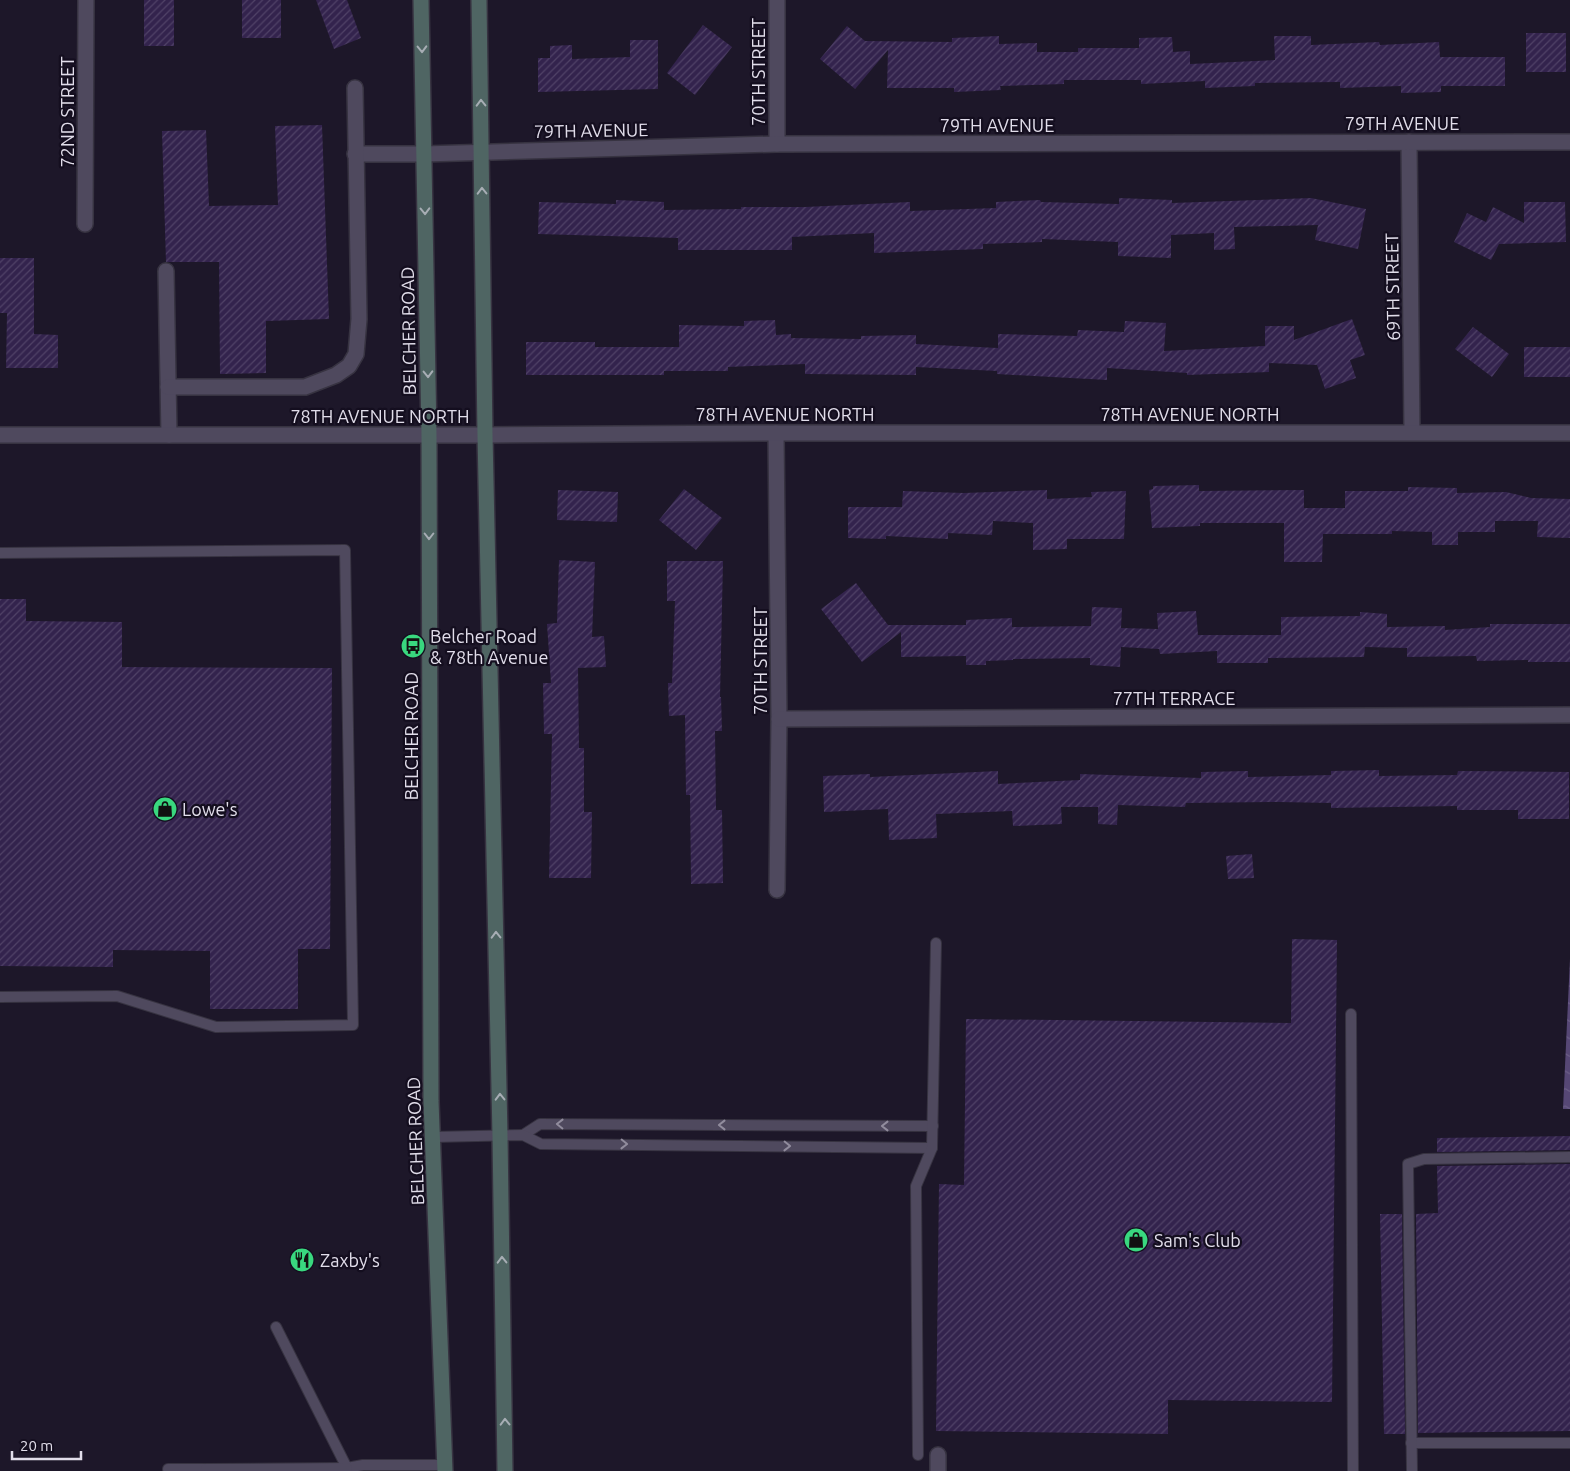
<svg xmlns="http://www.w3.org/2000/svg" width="1570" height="1471" font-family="Ubuntu,sans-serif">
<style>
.water{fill:url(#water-ripples)}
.building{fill:url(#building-hatch)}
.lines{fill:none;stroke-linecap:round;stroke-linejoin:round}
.service-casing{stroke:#373341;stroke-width:12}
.minor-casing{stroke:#373341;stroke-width:18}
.tertiary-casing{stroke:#373341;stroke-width:18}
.secondary-casing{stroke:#373341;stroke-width:18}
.service{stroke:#4f495e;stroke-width:10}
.minor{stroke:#4f495e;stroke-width:15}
.tertiary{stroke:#4f495e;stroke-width:15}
.secondary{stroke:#4f6563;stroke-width:15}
.oneway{stroke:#a7adb4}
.oneway2{stroke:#918c9d}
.labels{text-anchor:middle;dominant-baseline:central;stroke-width:4.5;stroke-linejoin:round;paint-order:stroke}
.street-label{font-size:18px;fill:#e1ddea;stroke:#140e1f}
.poi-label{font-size:18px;fill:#e1ddea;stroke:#140e1f;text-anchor:start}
</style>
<defs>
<pattern id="water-ripples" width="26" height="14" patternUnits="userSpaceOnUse" patternTransform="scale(1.25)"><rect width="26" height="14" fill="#564775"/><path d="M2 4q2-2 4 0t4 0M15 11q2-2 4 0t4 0" fill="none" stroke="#6e6189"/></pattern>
<pattern id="building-hatch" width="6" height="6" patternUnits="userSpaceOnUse" patternTransform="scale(1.25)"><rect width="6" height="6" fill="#33234d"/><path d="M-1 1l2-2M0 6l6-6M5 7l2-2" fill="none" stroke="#504267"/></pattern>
</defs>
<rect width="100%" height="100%" fill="#1d1729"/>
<polygon class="water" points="1570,959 1570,1109 1563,1109"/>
<g class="building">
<rect x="144" y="0" width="30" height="46"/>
<rect x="242" y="0" width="39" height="38"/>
<polygon points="316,0 347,0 361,38 334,49"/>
<polygon points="703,25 732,47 695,95 667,73"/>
<polygon points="847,26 865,41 952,42 952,38 999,36 999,44 1037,43 1037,52 1078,52 1078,48 1139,48 1139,38 1172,37 1173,52 1190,51 1190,64 1275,60 1274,36 1311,36 1311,45 1379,42 1380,45 1439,42 1440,57 1505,57 1505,86 1441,86 1441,92 1401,93 1401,86 1340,88 1340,82 1255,83 1255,86 1205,88 1205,81 1141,84 1141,80 1064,80 1064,84 1000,86 1001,90 954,92 954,88 887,88 888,50 855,89 820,59"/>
<rect x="1526" y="33" width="40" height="39"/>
<polygon points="630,40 658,40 658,89 538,92 538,58 550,58 550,46 572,45 572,59 630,57"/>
<polygon points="322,125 329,319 266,321 266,373 220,374 219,262 166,262 162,131 206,130 209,206 278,205 275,126"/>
<polygon points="1119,198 1172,200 1172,203 1311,198 1366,209 1358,249 1315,240 1318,225 1234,227 1235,249 1214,250 1214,233 1171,235 1171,258 1118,256 1118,242 1042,239 1042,242 983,244 983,249 874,253 874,233 792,237 792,250 678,250 678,238 538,234 539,202 616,204 616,200 664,202 664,210 741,209 741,207 805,207 910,202 910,211 996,208 996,202 1040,200 1041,202 1119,204"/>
<polygon points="1524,202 1565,202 1566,242 1499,244 1491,260 1454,242 1467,213 1486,222 1493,207 1524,223"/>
<polygon points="0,258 34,258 34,334 58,335 58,368 6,368 7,313 0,313"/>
<polygon points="1352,319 1365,355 1350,360 1356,378 1325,389 1317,365 1269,363 1269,372 1187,375 1187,373 1107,368 1107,380 997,374 997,371 916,367 916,375 805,374 805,364 728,367 728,371 664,371 664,375 526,375 526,342 595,342 595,347 679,347 679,325 744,326 744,321 775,320 776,335 791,334 791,338 861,339 861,336 916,335 916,344 998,348 998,334 1077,336 1078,330 1124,332 1125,321 1166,323 1164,351 1265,346 1265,326 1294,326 1294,340"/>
<polygon points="1473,327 1509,354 1492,377 1455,349"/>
<rect x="1524" y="347" width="46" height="30"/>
<polygon points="1199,485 1199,491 1304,490 1304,508 1345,508 1345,491 1408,491 1408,487 1457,488 1457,493 1506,492 1531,498 1570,499 1570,538 1537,537 1538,521 1495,521 1495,532 1458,532 1458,545 1432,545 1432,532 1392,531 1392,534 1323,534 1322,562 1284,562 1284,523 1200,523 1200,526 1152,528 1149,490 1153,489 1153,486"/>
<polygon points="684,489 722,518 696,550 659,520"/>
<polygon points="558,490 618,492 617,522 557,520"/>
<polygon points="1047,490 1047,499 1092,497 1091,492 1126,491 1124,539 1067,539 1067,549 1033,550 1033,523 993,521 992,535 948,533 948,539 886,536 886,539 848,538 848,507 902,507 903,491 964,493"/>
<polygon points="559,560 595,562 592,637 604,636 606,667 578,668 579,748 584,748 584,812 592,812 591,878 549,878 552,734 544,734 543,683 551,683 547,624 557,623"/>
<polygon points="667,561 723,561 720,697 721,697 722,731 715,731 716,810 722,810 723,883 691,884 690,795 686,795 685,715 669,716 668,683 672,683 675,601 667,601"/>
<polygon points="856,583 888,625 966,625 966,620 1012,618 1012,627 1091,626 1092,607 1122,608 1121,628 1158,629 1157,613 1196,611 1198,635 1281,635 1281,617 1360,616 1360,612 1387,614 1387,627 1445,626 1445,630 1490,627 1490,624 1570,624 1570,662 1528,662 1528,660 1477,661 1476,656 1407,657 1407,648 1365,647 1364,657 1268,658 1268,663 1217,663 1217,651 1160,654 1159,649 1121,647 1120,667 1090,665 1090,658 1013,659 1013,660 986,661 986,665 966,665 966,656 901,657 901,632 862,662 821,609"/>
<polygon points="0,599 26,599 26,621 122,622 122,667 332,668 330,949 298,949 298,1009 210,1009 210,951 113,950 113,967 0,966"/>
<polygon points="1379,770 1379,776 1457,775 1458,771 1569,772 1569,819 1518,819 1518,810 1457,810 1457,806 1331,808 1331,803 1279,802 1186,803 1185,807 1118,805 1117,825 1098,824 1098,807 1061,807 1062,824 1013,826 1012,811 936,814 937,838 889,840 888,809 824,812 823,776 870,774 870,777 998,771 998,784 1080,780 1080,774 1201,778 1201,772 1248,771 1248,777 1331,775 1331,771"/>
<polygon points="1252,854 1254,878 1228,879 1226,856"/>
<polygon points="1292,939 1337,940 1332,1402 1168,1400 1168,1434 936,1431 939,1184 964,1185 966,1019 1291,1023"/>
<polygon points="1570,1136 1570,1150 1437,1152 1437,1138"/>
<polygon points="1570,1164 1570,1431 1418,1433 1416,1214 1438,1213 1437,1166"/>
<polygon points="1380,1214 1402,1214 1405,1434 1384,1434"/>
</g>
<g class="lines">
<defs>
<g id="service">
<polyline points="0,553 345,550 353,1025 216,1027 117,996 0,997"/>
<polyline points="1351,1014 1353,1471"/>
<polyline points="523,1135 540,1124 933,1126"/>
<polyline points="433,1137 523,1135 541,1144 932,1148"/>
<polyline points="276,1327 347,1468 363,1465 445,1465"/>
<polyline points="1411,1443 1570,1443"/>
<polyline points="918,1455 916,1186 932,1148 936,943"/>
<polyline points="168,1469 206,1469"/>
<polyline points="206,1471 206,1469 347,1468"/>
<polyline points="1412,1471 1408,1164 1424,1159 1570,1157"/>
</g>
<g id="minor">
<polyline points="777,0 777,144"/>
<polyline points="1409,142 1412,432"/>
<polyline points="355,154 424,154 777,144 1570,142"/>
<polyline points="85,224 86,0"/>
<polyline points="166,271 169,435"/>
<polyline points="168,387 305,387 336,375 349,366 356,354 359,319 355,88"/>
<polyline points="776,433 779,719 777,890"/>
<polyline points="779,719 1570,715"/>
<polyline points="938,1455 938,1471"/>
</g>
<polyline id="tertiary" points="0,435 485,435 776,433 1570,433"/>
<g id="secondary">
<polyline points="421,0 429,435 431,1101 445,1471"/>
<polyline points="479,0 485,435 500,1136 505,1471"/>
</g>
</defs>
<use href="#service" class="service-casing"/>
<use href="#minor" class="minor-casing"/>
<use href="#tertiary" class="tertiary-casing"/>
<use href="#secondary" class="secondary-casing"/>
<use href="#service" class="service"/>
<use href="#minor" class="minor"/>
<use href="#tertiary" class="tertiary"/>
<use href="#secondary" class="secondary"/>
</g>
<defs><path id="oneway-chevron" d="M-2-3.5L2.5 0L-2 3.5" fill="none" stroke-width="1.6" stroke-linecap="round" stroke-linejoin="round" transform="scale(1.25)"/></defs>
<g class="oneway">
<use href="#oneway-chevron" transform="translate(422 49) rotate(89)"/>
<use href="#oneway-chevron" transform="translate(481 103) rotate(-91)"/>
<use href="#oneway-chevron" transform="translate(482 191) rotate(-91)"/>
<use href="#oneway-chevron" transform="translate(425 211) rotate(89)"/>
<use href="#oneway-chevron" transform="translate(428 374) rotate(89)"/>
<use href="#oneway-chevron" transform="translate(429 536) rotate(90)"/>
<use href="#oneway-chevron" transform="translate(496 935) rotate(-91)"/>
<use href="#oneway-chevron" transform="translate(500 1097) rotate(-91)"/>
<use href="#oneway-chevron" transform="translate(502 1260) rotate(-91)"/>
<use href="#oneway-chevron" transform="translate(505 1422) rotate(-91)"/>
</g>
<g class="oneway2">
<use href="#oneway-chevron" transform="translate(560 1124) rotate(-179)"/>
<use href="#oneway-chevron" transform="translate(722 1125) rotate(-180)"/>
<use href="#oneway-chevron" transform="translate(885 1126) rotate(-180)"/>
<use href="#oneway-chevron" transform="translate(624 1144) rotate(1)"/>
<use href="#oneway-chevron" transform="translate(787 1146) rotate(1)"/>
</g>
<defs>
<symbol id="bus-disc" viewBox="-11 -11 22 22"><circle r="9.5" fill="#39d87f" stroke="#140e1f"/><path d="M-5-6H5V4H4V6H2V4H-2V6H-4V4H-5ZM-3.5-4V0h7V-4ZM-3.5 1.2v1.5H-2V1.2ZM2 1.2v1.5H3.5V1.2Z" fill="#111"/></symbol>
<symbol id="shop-disc" viewBox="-11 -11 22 22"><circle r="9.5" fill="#39d87f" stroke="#140e1f"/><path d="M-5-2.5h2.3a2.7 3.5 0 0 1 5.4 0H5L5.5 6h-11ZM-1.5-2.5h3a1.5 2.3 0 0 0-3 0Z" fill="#111"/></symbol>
<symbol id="restaurant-disc" viewBox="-11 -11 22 22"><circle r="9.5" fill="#39d87f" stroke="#140e1f"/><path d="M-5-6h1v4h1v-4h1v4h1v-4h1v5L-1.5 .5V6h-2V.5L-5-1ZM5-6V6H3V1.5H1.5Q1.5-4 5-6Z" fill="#111"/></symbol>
</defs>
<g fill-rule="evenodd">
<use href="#bus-disc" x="399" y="632" width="28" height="28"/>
<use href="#shop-disc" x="151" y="795" width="28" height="28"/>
<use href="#shop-disc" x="1122" y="1226" width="28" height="28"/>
<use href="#restaurant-disc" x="288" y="1246" width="28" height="28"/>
</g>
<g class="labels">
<g class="street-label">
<text transform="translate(758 72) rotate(-90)">70TH STREET</text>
<text transform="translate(67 112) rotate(-90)">72ND STREET</text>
<text x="1402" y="123">79TH AVENUE</text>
<text x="997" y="125">79TH AVENUE</text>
<text transform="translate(591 130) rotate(-1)">79TH AVENUE</text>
<text transform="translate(1392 287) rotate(-91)">69TH STREET</text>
<text transform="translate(408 331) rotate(-91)">BELCHER ROAD</text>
<text x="785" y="414">78TH AVENUE NORTH</text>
<text x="1190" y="414">78TH AVENUE NORTH</text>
<text x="380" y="416">78TH AVENUE NORTH</text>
<text transform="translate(760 661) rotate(-90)">70TH STREET</text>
<text x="1174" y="698">77TH TERRACE</text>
<text transform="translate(411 736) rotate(-90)">BELCHER ROAD</text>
<text transform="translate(415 1141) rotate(-92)">BELCHER ROAD</text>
</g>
<g class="poi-label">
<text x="430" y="636">Belcher Road<tspan x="430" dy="21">&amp; 78th Avenue</tspan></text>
<text x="182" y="809">Lowe's</text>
<text x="1154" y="1240">Sam's Club</text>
<text x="320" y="1260">Zaxby's</text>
</g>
</g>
<path d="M12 1451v8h69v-8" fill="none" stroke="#e1ddea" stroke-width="2.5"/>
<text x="20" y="1451" font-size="15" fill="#e1ddea" stroke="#140e1f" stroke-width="4" paint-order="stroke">20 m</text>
</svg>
